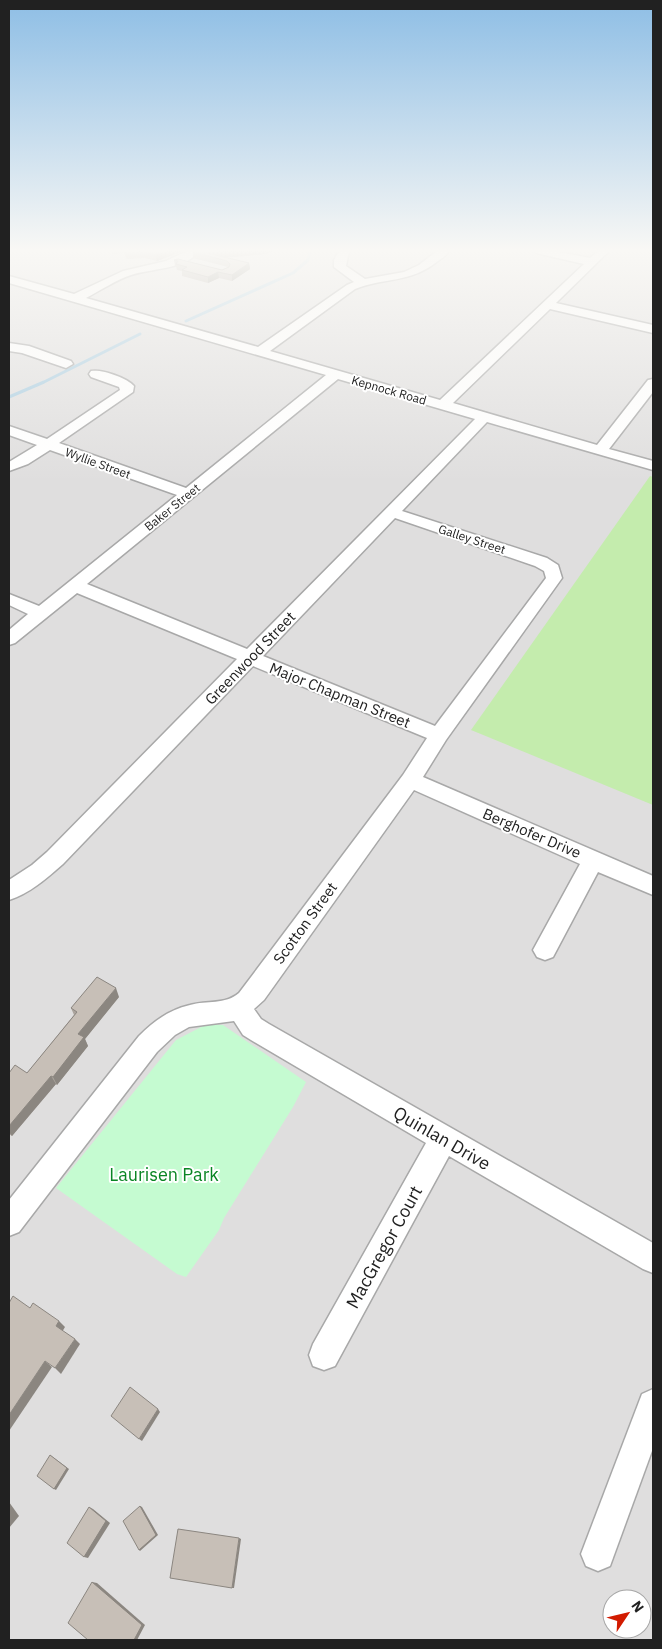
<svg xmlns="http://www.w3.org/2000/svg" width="662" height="1649" font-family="'IBM Plex Sans',sans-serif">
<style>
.residential{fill:#dfdede;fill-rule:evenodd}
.grass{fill:#c4ecad}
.park{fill:#c5fbd1}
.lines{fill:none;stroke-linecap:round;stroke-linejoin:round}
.stream{stroke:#a8cce0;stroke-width:3}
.minor-casing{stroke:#a8a8a8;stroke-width:3}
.minor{fill:#fff;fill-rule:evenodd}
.wall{fill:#aba49d}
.shaded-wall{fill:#8b8680}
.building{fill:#c7bfb7;stroke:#8b8680}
.labels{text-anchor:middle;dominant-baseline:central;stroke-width:4;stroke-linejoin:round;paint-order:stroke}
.far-street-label{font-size:12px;fill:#212121;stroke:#fff}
.street-label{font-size:15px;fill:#212121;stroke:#fff}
.near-street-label{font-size:18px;fill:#212121;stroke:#fff}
.near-park-label{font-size:18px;fill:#0a8524;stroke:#fff}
</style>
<rect width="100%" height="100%" fill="#f2f0e8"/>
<path class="residential" d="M9 251H653V1640H9ZM612 1599H642V1629H612Z"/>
<polygon class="grass" points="650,476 653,477 653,805 471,730"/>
<polygon class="park" points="207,1024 223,1025 306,1082 293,1107 224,1218 219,1230 186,1277 177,1274 56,1188 176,1040"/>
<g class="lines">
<g class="stream">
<polyline points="186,321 293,273 308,260 310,251"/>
<polyline points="9,397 44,382 140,334"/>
</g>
<defs>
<g id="minor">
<path d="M187 251H200C183 270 153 268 131 275 116 280 101 290 86 298L258 347 347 285 354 282 334 267V260L339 251H349L346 266 365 279 404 272 419 265 437 251H449C447 255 442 258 438 261 409 284 385 277 355 289L270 351 440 400 584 264 536 253 535 251H554L590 258 598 251H609L556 303 653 325V333L550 309 453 403 597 445 648 380 653 379V392L609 449 653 461V470L487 422 402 511 547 558 558 565 562 578 446 740 423 777 653 876V895L598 872 553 957 545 960 537 957 533 950 580 864 414 790 264 1000 254 1009 261 1019 269 1024 653 1243V1273L643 1269 449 1156 335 1366 324 1370 313 1366 309 1355 313 1344 426 1143 251 1040 243 1035 234 1021 189 1027 175 1035 157 1052 19 1232 9 1236V1200L139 1036C154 1021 169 1010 190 1005 207 1000 225 1005 239 993L403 775 427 738 253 666 63 864C47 878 29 894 9 900V880L32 865 47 852 237 659 77 593 15 643 9 645V630L28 614 9 605V594L39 606 177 495 50 450 28 464 9 471V462L37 445 9 435V426L47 439 120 390 119 387 91 377 89 374 91 371C102 369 127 378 134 386L133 392 59 443 186 488 326 375 9 283V276L74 294 123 271 166 261ZM338 379 475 419 247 649 87 584ZM395 518 535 566 544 571 546 578 435 726 263 656Z"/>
<polygon points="9,343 29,346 71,361 73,364 66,368 22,353 9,351"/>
<polygon points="653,1389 653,1448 610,1566 598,1571 586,1566 581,1554 642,1394"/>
</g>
</defs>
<use href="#minor" class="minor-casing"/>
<use href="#minor" class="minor"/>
</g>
<g class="wall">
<polygon points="111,251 183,251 157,261 145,258 127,259 124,253 112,254"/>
<polygon points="195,251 272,251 272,252 265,254 225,258 249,263 250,269 232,281 219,278 208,283 182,276 182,271 177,270 176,266 175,266 174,260 222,270 228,267 193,258 193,252"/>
<polygon points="119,997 85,1039 88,1046 57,1085 56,1084 12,1136 9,1134 9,1073 27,1073 74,1015 71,1008"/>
</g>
<g class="shaded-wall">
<polygon points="168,251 183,251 157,261 156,255"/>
<polygon points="234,251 272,251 272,252 265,254 216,258 207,253"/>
<polygon points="249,263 250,269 232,281 232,275"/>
<polygon points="218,272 219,278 208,283 208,277"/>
<polygon points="116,988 119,997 85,1039 88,1046 57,1085 53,1077 78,1034"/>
<polygon points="51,1076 56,1084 12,1136 9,1132 9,1126"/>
<polygon points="59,1321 65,1327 62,1332 56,1326"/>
<polygon points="75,1339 80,1344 61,1374 55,1368"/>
<polygon points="45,1361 52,1367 9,1431 9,1415"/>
<polygon points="158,1409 160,1412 142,1441 139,1439"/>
<polygon points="50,1455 69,1469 56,1490 54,1489"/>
<polygon points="9,1502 19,1516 9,1528"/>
<polygon points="140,1506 142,1507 158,1535 140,1551 139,1550"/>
<polygon points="89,1507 93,1509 110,1523 88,1558 84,1557"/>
<polygon points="239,1538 241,1539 234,1588 232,1588"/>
<polygon points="92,1582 97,1583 145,1625 137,1640 134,1640"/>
</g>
<g class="building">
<polygon points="125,251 168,251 156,255 145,252 126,253"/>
<polygon points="195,251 234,251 207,253 249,263 232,275 218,272 208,277 182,270 187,267 176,264 178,261 174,260 178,259 222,270 229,267 230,264 227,261 193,252"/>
<polygon points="97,977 116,988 78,1034 84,1037 53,1077 51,1076 9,1126 9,1073 15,1065 27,1073 77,1012 71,1008"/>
<polygon points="13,1296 30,1308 33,1303 59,1321 56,1326 75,1339 55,1368 45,1361 9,1415 9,1303"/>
<polygon points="130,1387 158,1409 139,1439 111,1416"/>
<polygon points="50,1455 67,1468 54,1489 37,1476"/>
<polygon points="140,1506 156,1535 139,1550 123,1521"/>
<polygon points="89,1507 106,1521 84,1557 67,1543"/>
<polygon points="178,1529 239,1538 232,1588 170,1578"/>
<polygon points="92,1582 142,1625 134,1640 88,1640 68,1623"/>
</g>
<linearGradient id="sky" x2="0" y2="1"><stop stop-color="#8ebee5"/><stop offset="0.52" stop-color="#f9f8f5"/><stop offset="1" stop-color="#f9f8f5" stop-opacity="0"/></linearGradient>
<rect width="662" height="482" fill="url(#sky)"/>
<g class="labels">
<g class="far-street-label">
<text transform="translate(389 390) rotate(16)">Kepnock Road</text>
<text transform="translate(98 463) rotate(20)">Wyllie Street</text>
<text transform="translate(172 507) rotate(-39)">Baker Street</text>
<text transform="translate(472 539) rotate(18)">Galley Street</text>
</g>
<g class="street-label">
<text transform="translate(250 658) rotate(-46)">Greenwood Street</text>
<text transform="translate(340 695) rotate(22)">Major Chapman Street</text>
<text transform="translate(532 833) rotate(23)">Berghofer Drive</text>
<text transform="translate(305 923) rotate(-54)">Scotton Street</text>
</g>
<g class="near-street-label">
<text transform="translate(442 1138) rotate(30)">Quinlan Drive</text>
<text transform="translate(384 1247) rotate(-61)">MacGregor Court</text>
</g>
<g class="near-park-label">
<text x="164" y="1174">Laurisen Park</text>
</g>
</g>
<rect width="662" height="1649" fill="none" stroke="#212121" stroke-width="20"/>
<g transform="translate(627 1614) rotate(55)"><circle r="24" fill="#ffffff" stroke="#a6a6a6"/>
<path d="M0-4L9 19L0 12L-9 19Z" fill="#d21b00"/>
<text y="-8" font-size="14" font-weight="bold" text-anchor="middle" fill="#212121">N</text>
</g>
</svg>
